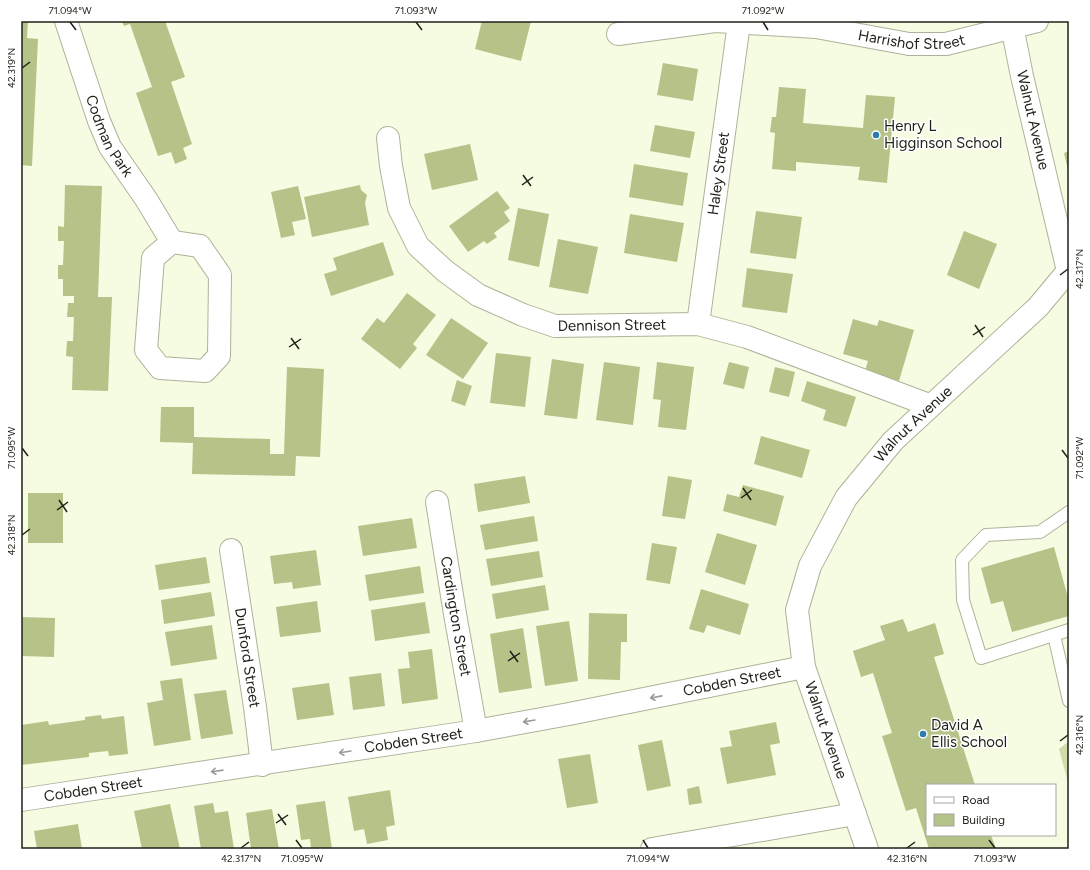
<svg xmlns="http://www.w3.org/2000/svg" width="1090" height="870" font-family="Figtree,sans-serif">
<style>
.green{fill:#d0dcaa}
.building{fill:#b5c288}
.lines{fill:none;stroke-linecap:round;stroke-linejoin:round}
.service-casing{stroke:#acb399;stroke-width:14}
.minor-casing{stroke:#acb399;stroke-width:24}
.tertiary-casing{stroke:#acb399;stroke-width:24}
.service{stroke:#fff;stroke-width:12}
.minor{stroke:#fff;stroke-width:22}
.tertiary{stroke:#fff;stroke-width:22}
.oneway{stroke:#9a9b97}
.ticks{fill:none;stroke:#1f2118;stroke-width:1.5}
.poi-dot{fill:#2b7cad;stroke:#fff;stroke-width:1.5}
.labels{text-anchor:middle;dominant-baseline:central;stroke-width:3;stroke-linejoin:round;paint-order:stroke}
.street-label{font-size:15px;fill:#1f2118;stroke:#fff}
.poi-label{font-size:15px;fill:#1f2118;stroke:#fff;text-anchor:start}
.neatline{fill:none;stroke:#1f2118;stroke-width:1.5}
.ticks-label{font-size:10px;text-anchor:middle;fill:#1f2118}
</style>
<rect width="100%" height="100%" fill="#f5fce1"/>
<polygon class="green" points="1069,741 1069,786 1059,749"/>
<g class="building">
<polygon points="21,21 28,21 27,38 38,39 32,166 21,165"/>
<polygon points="122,21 165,21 185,77 171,82 192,144 183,148 187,159 175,164 171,152 158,156 136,93 152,87 130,24 124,26"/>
<polygon points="482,21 531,21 521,61 475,49"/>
<polygon points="663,63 698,69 693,101 657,95"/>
<polygon points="779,87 806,89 803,123 863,128 866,95 895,97 887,183 858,180 860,167 796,162 796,171 772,169 775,133 770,132 772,117 776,117"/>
<polygon points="655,125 695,132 690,158 650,151"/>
<polygon points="470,144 478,180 432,190 424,154"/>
<polygon points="1069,151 1069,169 1068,170 1064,153"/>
<polygon points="634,164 688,173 683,206 629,197"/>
<polygon points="65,185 102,186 98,297 112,297 108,391 72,390 73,357 66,356 67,341 73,341 74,317 67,317 68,303 74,303 74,296 63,296 63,279 58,279 58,265 63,265 64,241 58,241 58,226 64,227"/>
<polygon points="360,185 361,190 367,195 365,203 369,225 312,237 304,197"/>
<polygon points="298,186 306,219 292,222 295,235 281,238 271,192"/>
<polygon points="497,191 510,208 504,212 510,221 494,233 497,237 487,244 484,241 468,252 449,226"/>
<polygon points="518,208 549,214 539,267 508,260"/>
<polygon points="756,211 802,217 796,259 750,253"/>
<polygon points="630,214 684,223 677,262 624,253"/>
<polygon points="964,231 997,244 979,289 947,275"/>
<polygon points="558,239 598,247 588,294 549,287"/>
<polygon points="383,242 394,275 331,296 324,274 337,270 333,258"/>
<polygon points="747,268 793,274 787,313 742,307"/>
<polygon points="407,293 436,315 413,344 417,348 400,369 361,339 377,318 384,323"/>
<polygon points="451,318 488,343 463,379 426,355"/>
<polygon points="853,319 877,326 879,320 914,330 899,381 865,371 868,361 843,354"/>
<polygon points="496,353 531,357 525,407 490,403"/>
<polygon points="552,359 584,364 577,419 544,415"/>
<polygon points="604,362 640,367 633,425 596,420"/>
<polygon points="657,362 694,367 686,430 658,427 661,400 653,399"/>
<polygon points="729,362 749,367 744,389 723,384"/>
<polygon points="287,367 324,369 320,457 296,456 295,476 192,474 193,443 160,442 161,407 194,407 194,437 270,439 270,454 284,454"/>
<polygon points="775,367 795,372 789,397 769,392"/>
<polygon points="457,380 472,386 465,406 451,401"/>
<polygon points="807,381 856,397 846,427 823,420 826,410 801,401"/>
<polygon points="761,436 810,450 802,478 754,464"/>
<polygon points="525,476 530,503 478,512 474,484"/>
<polygon points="668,476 692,480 685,519 662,516"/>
<polygon points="743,485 784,496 776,526 723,511 727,494 739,497"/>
<rect x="28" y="493" width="35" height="50"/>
<polygon points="534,516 538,541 485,550 480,525"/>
<polygon points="412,518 417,548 363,556 358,526"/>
<polygon points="717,533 757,545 745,585 705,572"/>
<polygon points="652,543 677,547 670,584 646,580"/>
<polygon points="1054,547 1069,601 1069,616 1012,632 1003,601 991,604 981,568"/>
<polygon points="316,550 321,585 293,589 292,582 274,584 270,556"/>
<polygon points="539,551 543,577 491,586 486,559"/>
<polygon points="206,557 210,583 159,590 155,565"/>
<polygon points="420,566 424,593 369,601 365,575"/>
<polygon points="545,585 549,610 496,619 492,594"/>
<polygon points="701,589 749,604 740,635 707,625 704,633 689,629"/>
<polygon points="211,592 215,616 164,624 161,600"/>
<polygon points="317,601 321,632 280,637 276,607"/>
<polygon points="425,602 430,633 375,641 371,610"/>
<polygon points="589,613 627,614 627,642 621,642 620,680 588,679"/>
<polygon points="21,617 55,618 54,657 21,656"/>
<polygon points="903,619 908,632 935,623 944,654 934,657 975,785 927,785 927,835 991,835 996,849 929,849 916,808 906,811 882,736 892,733 873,673 861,677 853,651 885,640 880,626"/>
<polygon points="569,621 578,681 545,686 536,626"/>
<polygon points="212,625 217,659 171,666 165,632"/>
<polygon points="523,628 532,688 499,693 490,634"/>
<polygon points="432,649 438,699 402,704 398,669 410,668 408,652"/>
<polygon points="381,673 385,706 353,710 349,677"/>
<polygon points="182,678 191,740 154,746 147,703 163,700 160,681"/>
<polygon points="329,683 334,715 297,720 292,688"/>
<polygon points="226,690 233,734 201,739 194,694"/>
<polygon points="101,715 102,719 124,716 128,754 109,756 108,751 89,753 89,757 21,765 21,725 48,721 49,725 85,720 85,717"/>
<polygon points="776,722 780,743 770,745 776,775 727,784 720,748 732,746 729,731"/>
<polygon points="662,740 671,786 647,791 638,745"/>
<polygon points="590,754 598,803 567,808 558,759"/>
<polygon points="699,786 702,803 689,805 687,789"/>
<polygon points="390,790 395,825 386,827 388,840 367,844 364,829 354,831 348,797"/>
<polygon points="325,801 332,849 311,849 310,839 301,840 296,805"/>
<polygon points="213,803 215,813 228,811 234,849 201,849 194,806"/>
<polygon points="170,804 180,849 142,849 134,811"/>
<polygon points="272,809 279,849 251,849 246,813"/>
<polygon points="78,824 82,849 37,849 34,831"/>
</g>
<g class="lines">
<defs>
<g id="service">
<polyline points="1069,512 1040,532 986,535 962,560 963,600 981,658 1069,630"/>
<polyline points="1054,635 1069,701"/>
</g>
<g id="minor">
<path id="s1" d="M66 21 99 121 110 147 146 199 172 242"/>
<path id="s2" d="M618 34 715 21 816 27 909 44H946L1037 21"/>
<path id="s3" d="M388 138 391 166 399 208 418 246 445 271 478 295 523 315 555 326 698 324 747 337 929 405"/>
<polygon points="172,242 200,246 220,275 219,356 205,371 160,368 146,350 153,258"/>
<path id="s4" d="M698 324 739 23"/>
<path id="s5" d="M437 502 455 614 476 731"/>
<path id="s6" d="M231 550 255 707 262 765"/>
<path id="s7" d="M21 800 476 731 569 714 804 667"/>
<polyline points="652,849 855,814"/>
</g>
<g id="tertiary">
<path id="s8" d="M867 849 804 667 797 610 810 566 846 498 893 441 1038 307 1068 271 1022 76 1011 21"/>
</g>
</defs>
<use href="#service" class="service-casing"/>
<use href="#minor" class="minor-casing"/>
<use href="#tertiary" class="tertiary-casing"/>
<use href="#service" class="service"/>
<use href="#minor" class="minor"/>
<use href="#tertiary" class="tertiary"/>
</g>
<defs><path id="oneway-shaft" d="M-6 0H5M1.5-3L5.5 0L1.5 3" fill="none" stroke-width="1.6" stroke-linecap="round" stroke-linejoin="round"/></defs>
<g class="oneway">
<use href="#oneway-shaft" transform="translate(656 697) rotate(169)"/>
<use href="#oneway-shaft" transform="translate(529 721) rotate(170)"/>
<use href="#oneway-shaft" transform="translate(345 752) rotate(171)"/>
<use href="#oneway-shaft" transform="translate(217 771) rotate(172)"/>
</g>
<path class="ticks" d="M70 22 76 30M416 22 422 30M763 22 768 30M22 68 30 62M523 175 531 186M522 185 533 177M1060 275 1068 269M975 325 983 337M973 335 985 327M291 338 299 349M289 347 301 339M22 448 28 456M1062 450 1068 458M743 488 751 500M741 498 752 490M59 500 67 512M57 510 68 502M22 535 30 529M510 651 518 662M508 661 520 653M1060 741 1068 735M278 814 286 825M276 823 288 815M296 840 302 848M643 840 648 848M989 840 995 848M241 848 249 842M907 848 915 842"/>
<g class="poi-dot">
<circle cx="876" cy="135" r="4"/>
<circle cx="923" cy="734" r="4"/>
</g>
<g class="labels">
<g class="street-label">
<text stroke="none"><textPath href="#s2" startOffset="296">Harrishof Street</textPath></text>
<text transform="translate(1033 120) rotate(77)">Walnut Avenue</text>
<text stroke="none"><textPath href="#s1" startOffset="123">Codman Park</textPath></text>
<text stroke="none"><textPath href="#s4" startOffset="152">Haley Street</textPath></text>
<text stroke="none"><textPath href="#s3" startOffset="331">Dennison Street</textPath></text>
<text stroke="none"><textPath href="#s8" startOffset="473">Walnut Avenue</textPath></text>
<text stroke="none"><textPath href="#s5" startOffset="116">Cardington Street</textPath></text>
<text stroke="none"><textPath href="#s6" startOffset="109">Dunford Street</textPath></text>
<text stroke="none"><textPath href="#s7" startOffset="721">Cobden Street</textPath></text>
<text transform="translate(826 730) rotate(71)">Walnut Avenue</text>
<text stroke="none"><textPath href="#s7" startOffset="397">Cobden Street</textPath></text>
<text stroke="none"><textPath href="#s7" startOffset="73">Cobden Street</textPath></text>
</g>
<g class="poi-label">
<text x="884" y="126">Henry L<tspan x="884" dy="17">Higginson School</tspan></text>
<text x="931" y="725">David A<tspan x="931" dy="17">Ellis School</tspan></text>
</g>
</g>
<rect width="1090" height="870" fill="none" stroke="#ffffff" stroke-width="44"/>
<rect x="926" y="784" width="130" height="52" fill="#ffffff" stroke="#a5a6a3"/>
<rect x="934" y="797" width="20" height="6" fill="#ffffff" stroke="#a5a6a3"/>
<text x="962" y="804" font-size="12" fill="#1f2118">Road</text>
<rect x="934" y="814" width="20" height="12" fill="#b5c288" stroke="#a5a6a3"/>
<text x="962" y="824" font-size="12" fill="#1f2118">Building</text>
<rect x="22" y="22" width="1046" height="826" class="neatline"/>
<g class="ticks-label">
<text x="70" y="14">71.094°W</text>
<text x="416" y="14">71.093°W</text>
<text x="763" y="14">71.092°W</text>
<text transform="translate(11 68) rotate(-90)" y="4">42.319°N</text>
<text transform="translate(1079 269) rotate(-90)" y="4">42.317°N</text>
<text transform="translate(11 448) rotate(-90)" y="4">71.095°W</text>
<text transform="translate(1079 458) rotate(-90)" y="4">71.092°W</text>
<text transform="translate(11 535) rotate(-90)" y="4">42.318°N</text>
<text transform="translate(1079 735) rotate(-90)" y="4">42.316°N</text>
<text x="241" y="862">42.317°N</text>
<text x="302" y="862">71.095°W</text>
<text x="648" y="862">71.094°W</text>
<text x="907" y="862">42.316°N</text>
<text x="995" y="862">71.093°W</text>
</g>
</svg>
